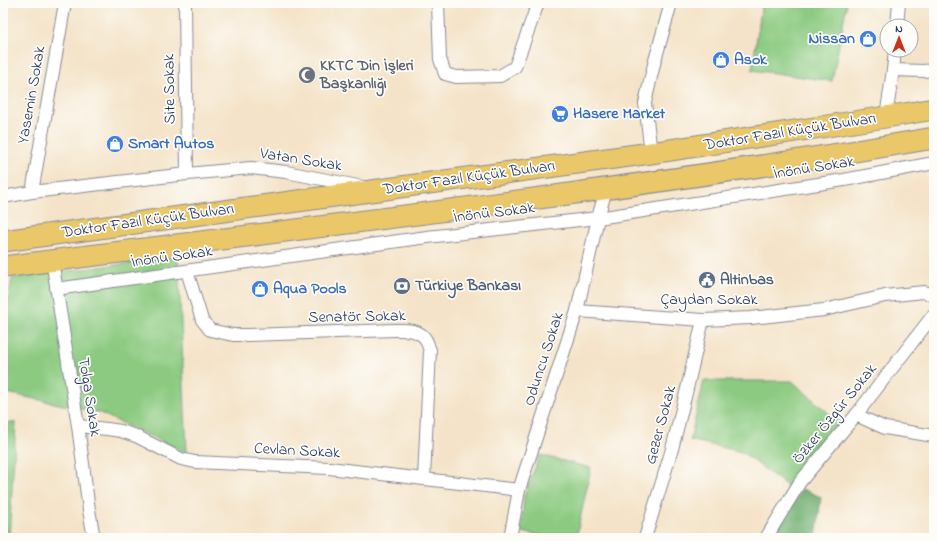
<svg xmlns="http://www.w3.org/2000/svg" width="937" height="541" font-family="'Indie Flower',sans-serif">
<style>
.green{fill:#8cca81;stroke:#547c70}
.forest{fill:#71ae6f;stroke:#466e66}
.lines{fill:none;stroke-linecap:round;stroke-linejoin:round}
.street-casing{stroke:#888993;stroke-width:14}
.highway-casing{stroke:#888993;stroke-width:23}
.street{stroke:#fff;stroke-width:12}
.highway{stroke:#eac769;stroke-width:21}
.labels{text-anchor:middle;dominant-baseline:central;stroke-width:3.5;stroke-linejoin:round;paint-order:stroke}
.shop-label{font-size:16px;font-weight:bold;fill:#366cbe;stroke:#fdfcf7;text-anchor:start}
.worship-label{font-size:16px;font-weight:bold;fill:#5b616d;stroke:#fdfcf7;text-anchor:start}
.street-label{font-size:16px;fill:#1b2f5e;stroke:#fdfcf7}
.service-label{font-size:16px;font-weight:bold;fill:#4e5e75;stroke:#fdfcf7;text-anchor:start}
</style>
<rect width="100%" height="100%" fill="#fdfcf7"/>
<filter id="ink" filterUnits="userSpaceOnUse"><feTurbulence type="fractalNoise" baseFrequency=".025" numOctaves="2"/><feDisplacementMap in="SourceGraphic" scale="8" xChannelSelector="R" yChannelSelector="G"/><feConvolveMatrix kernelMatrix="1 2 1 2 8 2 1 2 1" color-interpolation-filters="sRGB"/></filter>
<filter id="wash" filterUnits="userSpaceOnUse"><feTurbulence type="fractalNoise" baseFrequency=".012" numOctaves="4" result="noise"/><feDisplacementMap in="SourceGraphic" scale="16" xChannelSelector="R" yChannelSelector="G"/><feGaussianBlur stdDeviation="0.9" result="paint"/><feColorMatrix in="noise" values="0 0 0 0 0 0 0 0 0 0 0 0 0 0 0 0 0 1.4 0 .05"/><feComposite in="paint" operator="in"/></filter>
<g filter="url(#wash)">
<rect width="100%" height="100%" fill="#f4e3c8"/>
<g class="green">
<polygon points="762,3 847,3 832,81 752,70"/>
<polygon points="178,257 187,453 100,413 3,392 3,331 12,278"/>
<polygon points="704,381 792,381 841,424 790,488 742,452 690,440"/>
<polygon points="3,422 16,423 9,538 3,538"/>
<polygon points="540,455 591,468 576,538 557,538 521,532 524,496"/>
</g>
<polygon class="forest" points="802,489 821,497 816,538 772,538"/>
</g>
<g filter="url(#ink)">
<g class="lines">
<defs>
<g id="street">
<polyline points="185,3 187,174"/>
<polyline points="438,3 440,59 445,74 456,77 500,76 515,67 538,3"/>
<polyline points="897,26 899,3"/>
<polyline points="893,70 923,71 934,70"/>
<polyline points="886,117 893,70 895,50"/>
<polyline points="651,153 645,103 654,64 671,3"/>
<polyline points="32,192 65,3"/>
<polyline points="3,197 32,192 187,174 251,168 286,172 363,187"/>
<polyline points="52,260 78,426 89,510 94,538"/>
<path d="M187 271 202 320 210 330 233 335H248L395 330C406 330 420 329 426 340 428 343 428 347 430 350L424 479"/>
<polyline points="56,289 427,237 598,218 844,180 934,163"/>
<polyline points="577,311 703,320 751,318 824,310 885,296 924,292 934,295"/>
<polyline points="856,415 885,428 934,436"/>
<polyline points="78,426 107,429 121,431 136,436 181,459 195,462 329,468 519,490"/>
<polyline points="510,538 519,490 577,311 598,218 606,189"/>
<polyline points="645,538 672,449 686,393 703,320"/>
<polyline points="766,538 800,482 856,415 934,314"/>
</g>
<g id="highway">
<polyline points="3,241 651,153 886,117 934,109"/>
<path d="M3 267C314 227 625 191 934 138"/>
</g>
</defs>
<use href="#street" class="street-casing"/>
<use href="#highway" class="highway-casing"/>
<use href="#street" class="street"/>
<use href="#highway" class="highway"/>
</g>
</g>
<defs>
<symbol id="shop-disc" viewBox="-11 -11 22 22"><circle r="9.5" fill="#3f7fe0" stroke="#fdfcf7"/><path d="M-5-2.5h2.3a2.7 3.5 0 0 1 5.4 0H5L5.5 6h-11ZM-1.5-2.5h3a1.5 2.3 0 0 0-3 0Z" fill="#fff"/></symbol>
<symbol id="mosque-disc" viewBox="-11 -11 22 22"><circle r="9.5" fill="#6b7280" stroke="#fdfcf7"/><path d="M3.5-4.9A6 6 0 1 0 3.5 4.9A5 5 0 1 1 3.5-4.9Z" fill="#fff"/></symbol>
<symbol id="supermarket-disc" viewBox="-11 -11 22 22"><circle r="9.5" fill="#3f7fe0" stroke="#fdfcf7"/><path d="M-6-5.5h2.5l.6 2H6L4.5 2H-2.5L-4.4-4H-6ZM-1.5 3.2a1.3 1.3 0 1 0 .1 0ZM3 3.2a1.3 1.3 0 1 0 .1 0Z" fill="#fff"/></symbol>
<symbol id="civic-disc" viewBox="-11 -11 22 22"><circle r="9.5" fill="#5c6f8a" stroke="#fdfcf7"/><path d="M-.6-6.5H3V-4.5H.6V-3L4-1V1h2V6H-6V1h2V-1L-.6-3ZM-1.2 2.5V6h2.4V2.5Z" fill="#fff"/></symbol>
<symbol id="bank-disc" viewBox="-11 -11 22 22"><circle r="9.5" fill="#5c6f8a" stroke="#fdfcf7"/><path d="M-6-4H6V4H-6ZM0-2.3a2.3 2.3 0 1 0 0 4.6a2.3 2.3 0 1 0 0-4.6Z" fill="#fff"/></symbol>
</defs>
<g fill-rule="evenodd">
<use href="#shop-disc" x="858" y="29" width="20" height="20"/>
<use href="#shop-disc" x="711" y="50" width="20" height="20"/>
<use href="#mosque-disc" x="297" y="65" width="20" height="20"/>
<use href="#supermarket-disc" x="550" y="104" width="20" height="20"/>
<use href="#shop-disc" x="105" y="134" width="20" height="20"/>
<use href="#civic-disc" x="697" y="270" width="20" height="20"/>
<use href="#bank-disc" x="392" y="276" width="20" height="20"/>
<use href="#shop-disc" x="250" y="279" width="20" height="20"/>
</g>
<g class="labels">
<g class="shop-label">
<text x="855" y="39" text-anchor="end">Nissan</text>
<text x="734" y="60">Asok</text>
<text x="573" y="114">Hasere Market</text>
<text x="128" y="144">Smart Autos</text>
<text x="273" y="289">Aqua Pools</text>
</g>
<g class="worship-label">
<text x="320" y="66">KKTC Din İşleri<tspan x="320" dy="18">Başkanlığı</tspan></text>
</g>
<g class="street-label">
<text transform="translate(170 89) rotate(-91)">Site Sokak</text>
<text transform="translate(32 95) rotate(-80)">Yasemin Sokak</text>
<text transform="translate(790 132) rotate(-9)">Doktor Fazıl Küçük Bulvarı</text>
<text transform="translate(301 160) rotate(9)">Vatan Sokak</text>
<text transform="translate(814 168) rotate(-9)">İnönü Sokak</text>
<text transform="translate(469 178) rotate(-8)">Doktor Fazıl Küçük Bulvarı</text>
<text transform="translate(494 213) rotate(-7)">İnönü Sokak</text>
<text transform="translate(148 221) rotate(-8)">Doktor Fazıl Küçük Bulvarı</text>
<text transform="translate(172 257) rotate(-8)">İnönü Sokak</text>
<text x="709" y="300">Çaydan Sokak</text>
<text transform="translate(357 317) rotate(-1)">Senatör Sokak</text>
<text transform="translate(544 359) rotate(-72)">Oduncu Sokak</text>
<text transform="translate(89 397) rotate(81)">Tolga Sokak</text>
<text transform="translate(835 414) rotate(-51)">Özker Özgür Sokak</text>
<text transform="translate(661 425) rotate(-75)">Gezer Sokak</text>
<text transform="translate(297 451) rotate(3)">Cevlan Sokak</text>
</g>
<g class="service-label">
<text x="720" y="280">Altinbas</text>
<text x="415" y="286">Türkiye Bankası</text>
</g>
</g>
<rect width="937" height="541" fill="none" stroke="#fdfcf7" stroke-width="16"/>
<g transform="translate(899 38)"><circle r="19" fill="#fdfcf7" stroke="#a3aaba"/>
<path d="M0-3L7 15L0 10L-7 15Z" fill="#c8321e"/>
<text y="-6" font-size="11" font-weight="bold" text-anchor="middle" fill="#1b2f5e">N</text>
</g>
</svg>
